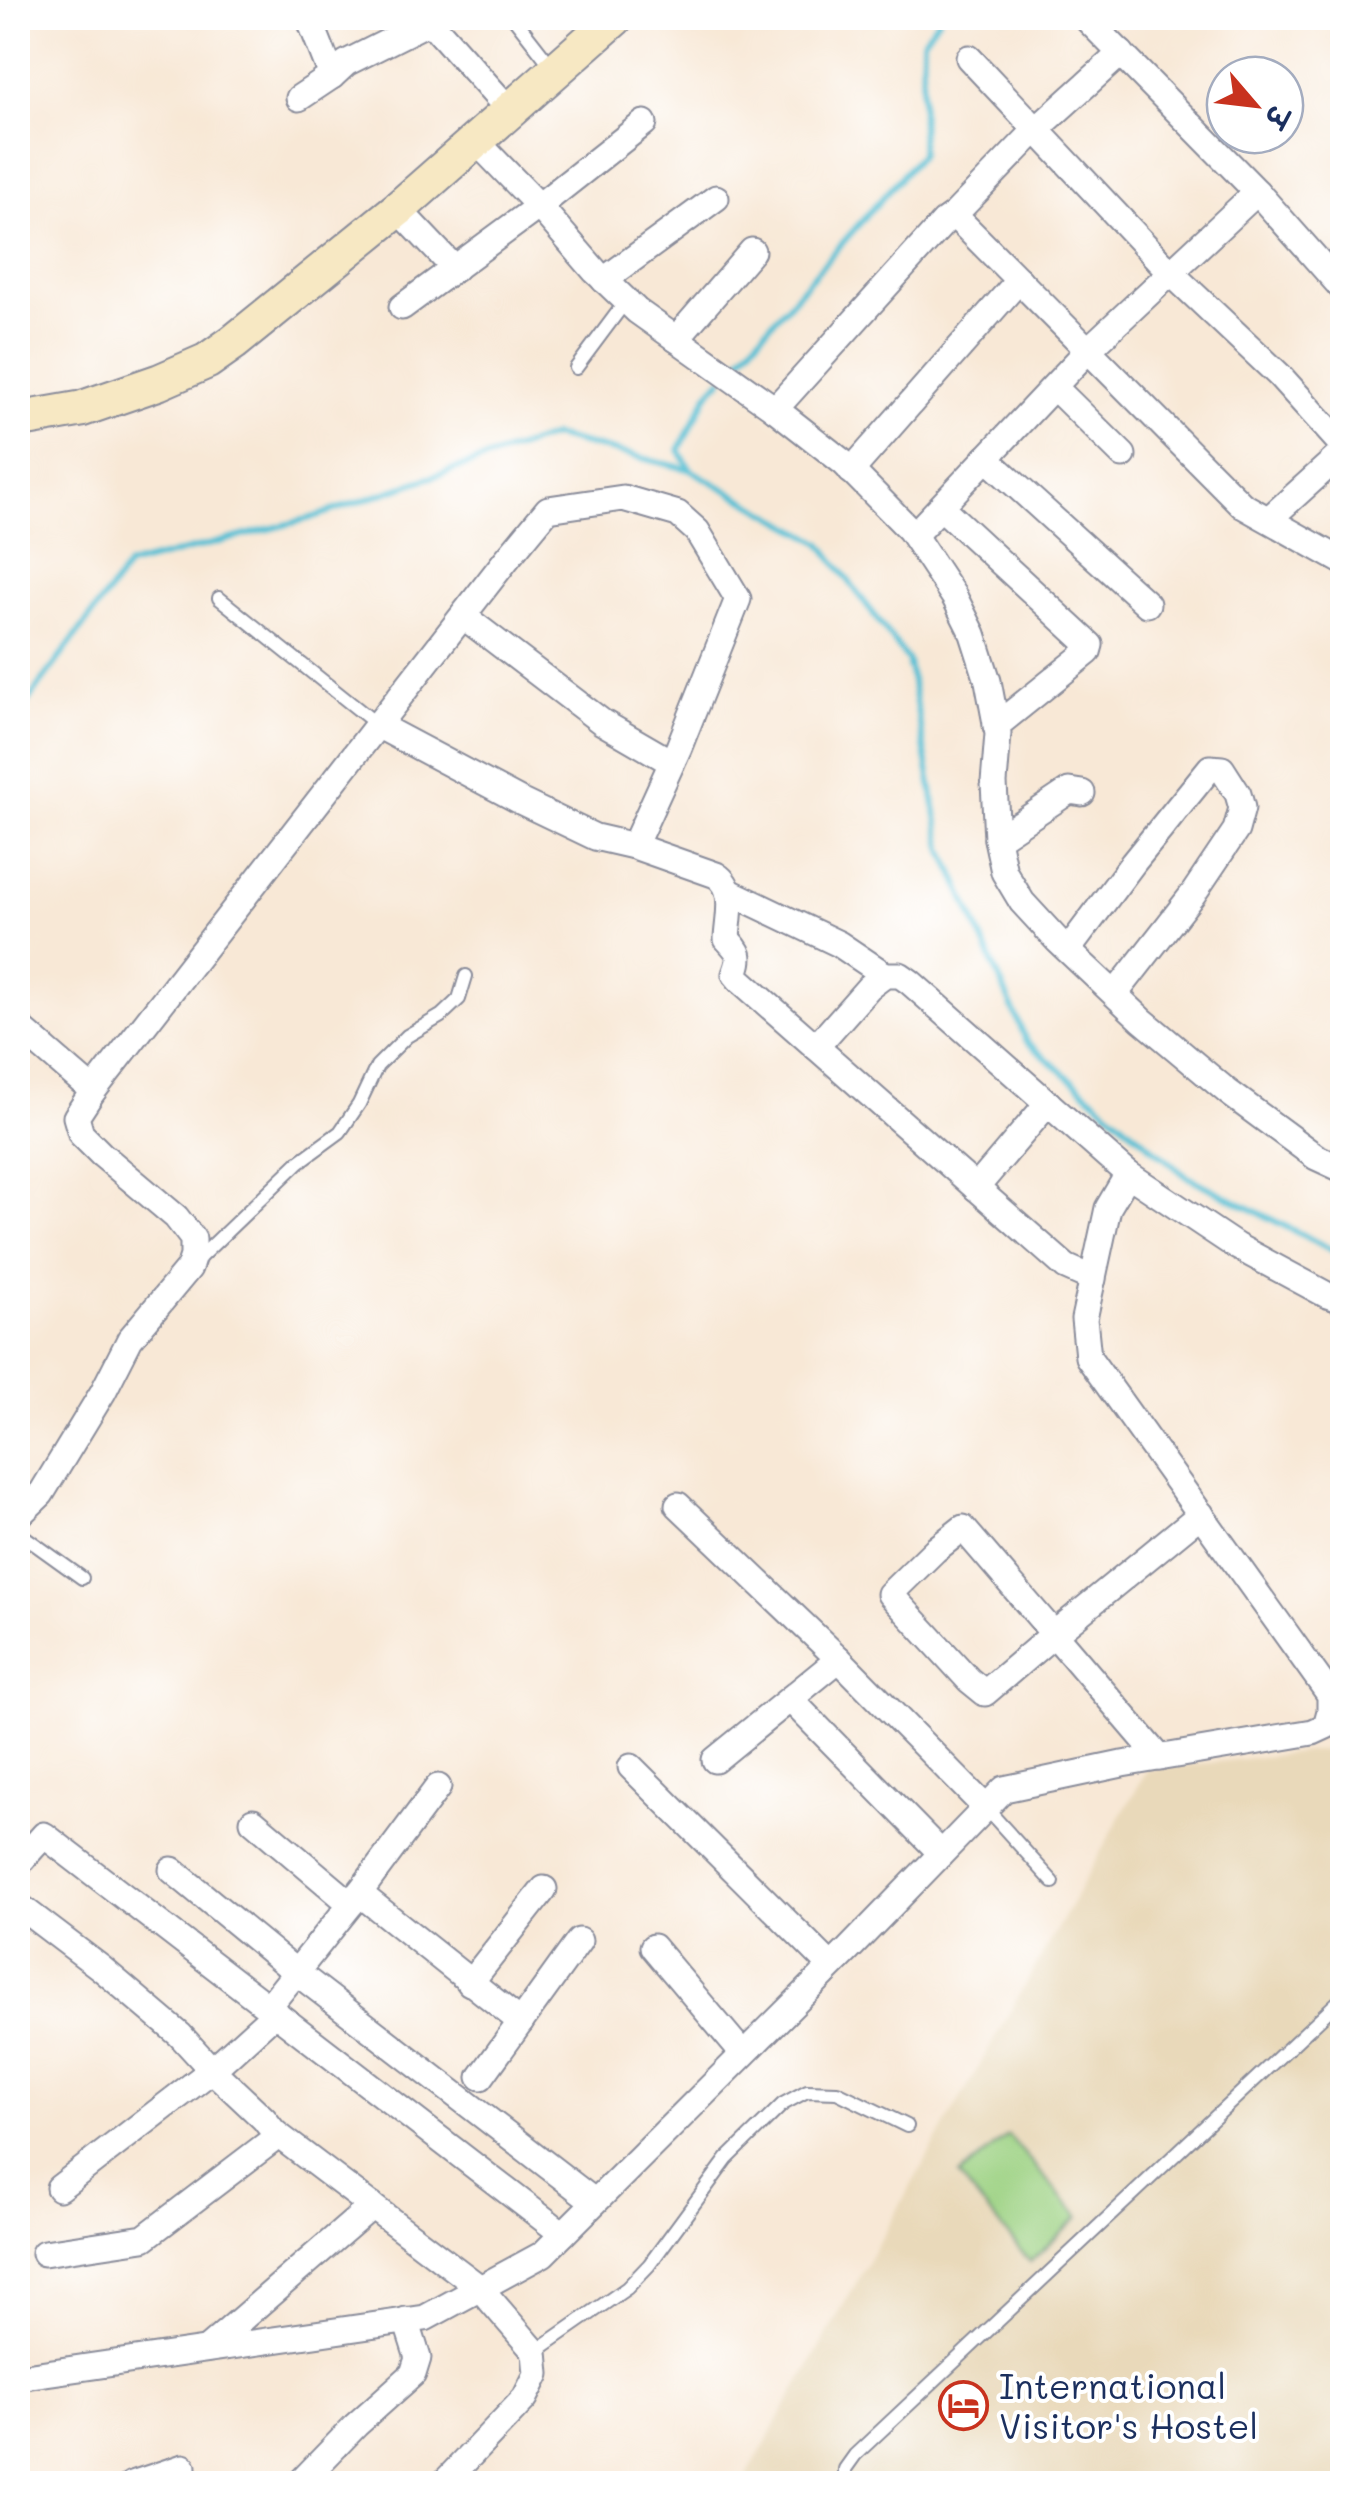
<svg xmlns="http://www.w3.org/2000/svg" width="1360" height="2501" font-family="Mali,'Playpen Sans Deva',sans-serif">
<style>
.built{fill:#e9d9ba}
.green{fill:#9cd182;stroke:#5c8070;stroke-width:2.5}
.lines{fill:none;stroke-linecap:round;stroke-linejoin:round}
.stream{stroke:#57c0d4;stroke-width:6}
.lane-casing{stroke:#8a8c9a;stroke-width:16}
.street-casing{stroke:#8a8c9a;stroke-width:29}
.secondary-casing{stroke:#8a8c9a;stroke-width:39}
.lane{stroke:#fff;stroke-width:12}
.street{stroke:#fff;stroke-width:25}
.secondary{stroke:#f7e8c3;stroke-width:35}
.labels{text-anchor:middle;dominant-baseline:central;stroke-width:8;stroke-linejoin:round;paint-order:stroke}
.poi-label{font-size:35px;fill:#1b2f5e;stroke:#fff;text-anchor:start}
</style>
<rect width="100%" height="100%" fill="#fff"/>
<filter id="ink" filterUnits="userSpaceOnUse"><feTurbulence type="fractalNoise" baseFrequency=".01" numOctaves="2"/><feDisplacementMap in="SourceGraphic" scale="20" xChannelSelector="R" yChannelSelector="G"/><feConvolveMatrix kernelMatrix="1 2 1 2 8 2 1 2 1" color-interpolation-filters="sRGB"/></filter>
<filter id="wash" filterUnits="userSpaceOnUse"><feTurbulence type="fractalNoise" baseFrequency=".0048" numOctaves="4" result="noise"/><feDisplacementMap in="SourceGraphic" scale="40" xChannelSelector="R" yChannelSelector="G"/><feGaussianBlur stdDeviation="2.25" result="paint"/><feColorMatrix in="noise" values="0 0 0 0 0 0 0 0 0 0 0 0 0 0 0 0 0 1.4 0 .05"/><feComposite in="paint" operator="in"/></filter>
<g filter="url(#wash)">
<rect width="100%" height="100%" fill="#f8e8d6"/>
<polygon class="built" points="1342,1748 1342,2483 742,2484 1147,1770"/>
<polygon class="green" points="1008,2135 1079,2217 1030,2262 959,2176"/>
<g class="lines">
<g class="stream">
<polyline points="731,369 921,154 923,40 939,18"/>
<polyline points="691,470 679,450 708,394 722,379"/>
<polyline points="18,714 128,566 311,518 553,436 691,470 821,543 908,661 943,849 1027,1042 1186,1176 1342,1255"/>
</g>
</g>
</g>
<g filter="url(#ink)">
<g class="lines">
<defs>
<g id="lane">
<polyline points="514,18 546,59"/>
<polyline points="576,368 626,301"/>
<polyline points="219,598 379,726"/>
<polyline points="194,1263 299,1162 340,1132 359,1104 377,1066 407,1036 441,1016 459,999 466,976"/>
<polyline points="18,1532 82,1578"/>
<polyline points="985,1807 1053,1882"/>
<polyline points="535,2352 627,2288 649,2265 727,2159 783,2104 807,2091 837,2092 907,2126"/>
<polyline points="845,2484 845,2469 855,2455 1342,1998"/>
</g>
<g id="street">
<polyline points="309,18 332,76"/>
<polyline points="1086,18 1257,192 1342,288"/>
<polyline points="969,58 1171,273 1279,375 1342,445"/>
<polyline points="299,98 332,76 346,63 424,24 435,27 509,110"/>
<polyline points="475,140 539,206 595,271 637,311 775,409 844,463 910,530 955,598 973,634 988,681 998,734 994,783 997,839 1004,872 1022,902 1058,941 1142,1020 1228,1092 1316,1157 1342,1169"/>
<polyline points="398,209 455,269"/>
<polyline points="954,215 1036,130 1121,53"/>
<polyline points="604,280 716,198"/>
<polyline points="402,307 539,206 644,123"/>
<polyline points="676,339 752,251"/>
<polyline points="1054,387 1123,455"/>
<polyline points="775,409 944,222 954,215 1242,505 1342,561"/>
<polyline points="986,458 1147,604"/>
<polyline points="851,471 1019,280"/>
<polyline points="941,507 1090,645 1088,652 996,726"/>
<polyline points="1269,519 1342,453"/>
<polyline points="914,535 1089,349 1257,192"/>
<polyline points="463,616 602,722 671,762"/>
<polyline points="997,839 1069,791 1082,793"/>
<path d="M634 846 716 875C737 888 728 917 727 939 740 953 742 955 735 974L740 980 1066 1267 1093 1279"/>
<polyline points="730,892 839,944 885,975"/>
<polyline points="1068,950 1133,863 1210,768 1222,769 1238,794 1242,808 1236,830 1193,894 1115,994"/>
<polyline points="18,1026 93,1091"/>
<polyline points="816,1047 869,987 885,975 900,975 910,982 1128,1174"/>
<polyline points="976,1188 1048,1103"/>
<polyline points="678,1505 839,1659 985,1807"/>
<polyline points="18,1516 41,1494 103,1392 130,1339 189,1268 193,1256 193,1239 176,1217 101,1154 81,1134 76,1117 93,1091 506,560 548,509 623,498 678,514 697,531 738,599 679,747 634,846 595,837 522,802 379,726"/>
<polygon points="963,1528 1054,1634 985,1693 969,1680 890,1594 935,1550"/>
<polyline points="790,1699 941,1853"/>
<polyline points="1160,1758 1054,1634 1201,1514"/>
<polyline points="715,1760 839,1659"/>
<polyline points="631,1767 831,1966"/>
<polyline points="253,1821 351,1904"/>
<polyline points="18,1864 44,1835 563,2234"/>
<polyline points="172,1870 296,1972 595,2202"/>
<polyline points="359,1893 521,2022"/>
<polyline points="18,1905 101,1968 180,2035 212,2070 264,2119 274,2132 270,2142 144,2238 44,2253"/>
<polyline points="653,1947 743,2054"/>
<polyline points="470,1983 544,1889"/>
<polyline points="269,2006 351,1904 438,1787"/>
<polyline points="481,2077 579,1941"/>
<polyline points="274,2132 480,2288 535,2352 537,2374 525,2398 443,2484"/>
<polyline points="59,2188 212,2070 276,2012"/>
<polyline points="207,2349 372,2206"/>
<polyline points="18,2377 425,2318 543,2254 848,1950 1004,1789 1122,1764 1313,1732 1326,1726 1330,1711 1330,1695 1088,1357 1084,1319 1108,1208 1128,1174 1236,1246 1327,1295 1342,1300"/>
<polyline points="132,2484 183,2467"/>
<polyline points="299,2484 356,2425 413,2374 418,2358 406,2320"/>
</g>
<polyline id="secondary" points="18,420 81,409 159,382 207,361 234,342 398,209 615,18"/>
</defs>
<use href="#lane" class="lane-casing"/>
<use href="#street" class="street-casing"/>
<use href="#secondary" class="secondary-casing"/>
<use href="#lane" class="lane"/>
<use href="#street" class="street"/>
<use href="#secondary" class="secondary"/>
</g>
</g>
<defs>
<symbol id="hotel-ring" viewBox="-11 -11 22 22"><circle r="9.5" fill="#fff" stroke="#c8321e" stroke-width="1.5"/><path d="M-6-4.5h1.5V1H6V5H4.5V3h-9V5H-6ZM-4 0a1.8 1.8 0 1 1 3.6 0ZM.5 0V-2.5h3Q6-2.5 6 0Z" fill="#c8321e"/></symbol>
</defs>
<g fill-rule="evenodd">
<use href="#hotel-ring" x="936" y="2378" width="55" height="55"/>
</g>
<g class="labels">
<g class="poi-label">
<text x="999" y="2385">International<tspan x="999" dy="40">Visitor's Hostel</tspan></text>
</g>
</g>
<rect width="1360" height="2501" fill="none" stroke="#fff" stroke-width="60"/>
<g transform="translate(1255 105) rotate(118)"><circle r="48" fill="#ffffff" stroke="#a4acbf" stroke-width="2.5"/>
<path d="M0-8L18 38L0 25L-18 38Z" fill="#c8321e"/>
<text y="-15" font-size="28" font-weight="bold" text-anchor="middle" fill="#1b2f5e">उ</text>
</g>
</svg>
